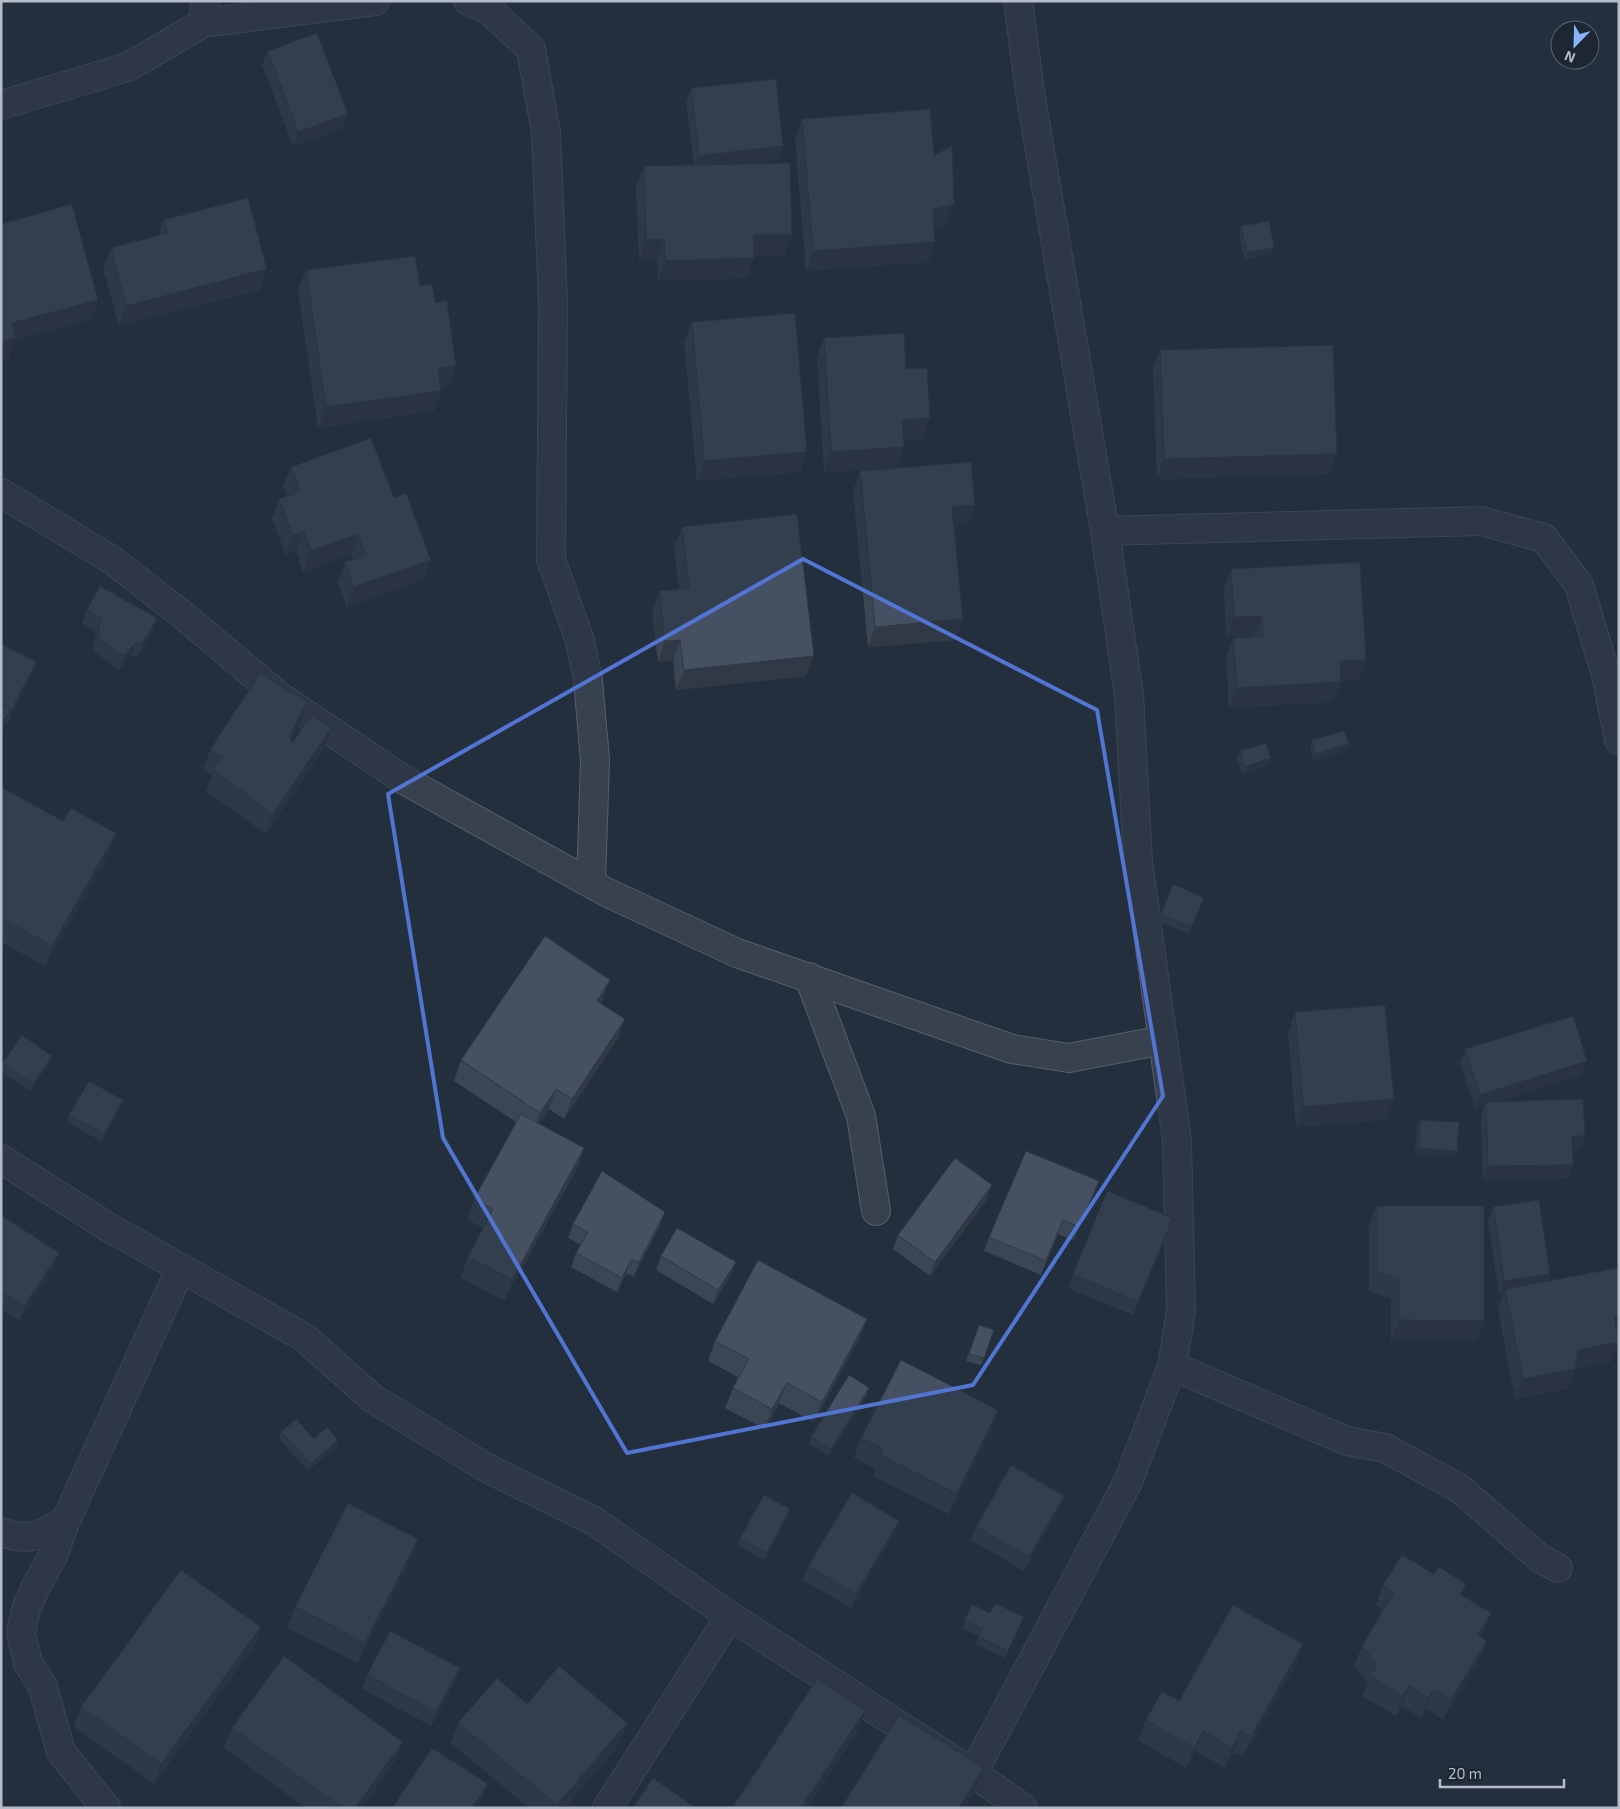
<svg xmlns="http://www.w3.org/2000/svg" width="1620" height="1809" font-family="'Exo 2',sans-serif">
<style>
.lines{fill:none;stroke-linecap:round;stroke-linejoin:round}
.minor-casing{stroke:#565f6c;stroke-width:30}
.minor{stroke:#38414e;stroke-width:28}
.wall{fill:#3b4654}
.shaded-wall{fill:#303945}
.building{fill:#455162;stroke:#303945}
.marked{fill:none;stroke:#5274d3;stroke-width:4;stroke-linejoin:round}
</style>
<rect width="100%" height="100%" fill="#242f3e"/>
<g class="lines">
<defs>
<g id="minor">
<polyline points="468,1 489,10 531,49 546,133 553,303 551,559 580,641 588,680 595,760 591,883"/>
<polyline points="203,23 375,1"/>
<polyline points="1,105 128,67 203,23 205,1"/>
<polyline points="1,493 112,560 184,616 279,696 404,780 606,892 737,953 1012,1049 1069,1058 1163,1040"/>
<polyline points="1105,531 1481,521 1544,538 1579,585 1606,675 1619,740"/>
<polyline points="809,977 861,1116 876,1211"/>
<polyline points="1,1159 108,1227 305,1338 372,1398 485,1467 594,1521 730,1616 973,1773 1023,1808"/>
<polyline points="1172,1366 1347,1441 1385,1448 1459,1488 1541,1559 1558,1568"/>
<polyline points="66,1520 52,1558 36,1586 26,1609 21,1633 28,1663 43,1687 61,1752 106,1808"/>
<path d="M1 1532C32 1542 39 1536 66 1520L180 1270"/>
<polyline points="973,1773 1128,1482 1172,1366 1181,1311 1177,1140 1138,862 1129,696 1105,531 1030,92 1018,1"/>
<polyline points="607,1808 730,1616"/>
</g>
</defs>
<use href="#minor" class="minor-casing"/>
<use href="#minor" class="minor"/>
</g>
<g class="wall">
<polygon points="268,51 348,114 343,128 293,146 262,65"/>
<polygon points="691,88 783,146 778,160 742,164 792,235 784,255 754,256 747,278 658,281 657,259 639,260 636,187 644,166 694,165 686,102"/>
<polygon points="802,119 934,156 946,224 934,228 935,242 928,262 806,271 795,139"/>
<polygon points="163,220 260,290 119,326 103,268 111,248 158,236"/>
<polygon points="1241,226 1274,247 1271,254 1244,260 1239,233"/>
<polygon points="306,270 420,286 435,303 456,366 449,386 441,387 441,391 434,411 318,428 298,290"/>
<polygon points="692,322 800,472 697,481 684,342"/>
<polygon points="824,338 906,369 923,439 903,440 904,447 896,468 824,472 817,358"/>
<polygon points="1160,350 1330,474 1157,479 1153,370"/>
<polygon points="291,467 394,498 431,560 423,580 347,607 338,583 345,562 353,560 351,554 303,572 296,551 286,555 272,519 279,499 287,496 283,487"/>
<polygon points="860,471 975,505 967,525 954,526 956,640 868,647 853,492"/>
<polygon points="682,527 806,676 676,690 673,660 658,662 652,612 659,591 679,589 674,547"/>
<polygon points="1231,569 1366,660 1358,680 1341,681 1333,702 1229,708 1226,658 1233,638 1254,637 1254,636 1226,637 1224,589"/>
<polygon points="87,610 157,618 152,632 137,657 131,655 119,670 93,651 96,632 82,623"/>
<polygon points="1,644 36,662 31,676 7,723 6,722 3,729"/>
<polygon points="300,723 291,739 292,743 332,727 325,747 266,834 206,791 212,775 203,770 210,750"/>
<polygon points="1312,740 1346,751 1314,761 1310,747"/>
<polygon points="1240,751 1271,758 1268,765 1242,774 1237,758"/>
<polygon points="1,787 63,821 116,833 109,854 45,966 1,942"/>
<polygon points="1201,905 1189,934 1158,921 1161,914"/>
<polygon points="602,1001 601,1004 625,1019 617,1040 564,1119 549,1109 539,1124 584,1148 577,1168 504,1301 461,1277 468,1257 483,1228 467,1219 474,1199 516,1122 454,1081 461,1060"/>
<polygon points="1295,1012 1394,1099 1386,1120 1296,1127 1288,1033"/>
<polygon points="1465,1049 1587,1061 1582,1075 1498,1101 1585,1136 1580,1150 1573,1150 1573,1165 1568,1178 1483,1180 1481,1115 1485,1105 1475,1108 1460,1063"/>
<polygon points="50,1063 30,1091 1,1072 1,1067 2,1064"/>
<polygon points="123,1100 120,1107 101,1141 67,1122 69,1115"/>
<polygon points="1420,1120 1454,1158 1415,1155 1417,1127"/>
<polygon points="1094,1195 1074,1241 1058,1234 1041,1275 984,1251 989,1237"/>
<polygon points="987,1199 930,1276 893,1249 898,1235"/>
<polygon points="1376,1206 1477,1341 1391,1341 1391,1299 1369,1291 1369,1226"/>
<polygon points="1493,1207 1550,1274 1548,1281 1618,1335 1611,1362 1575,1369 1567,1389 1515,1399 1498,1309 1503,1294 1499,1295 1488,1221"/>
<polygon points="1,1215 54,1267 19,1320 1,1309"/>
<polygon points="1173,1218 1133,1315 1068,1288 1073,1274"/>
<polygon points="573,1224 660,1226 634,1276 626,1274 617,1292 571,1267 576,1253 581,1245 568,1238"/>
<polygon points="661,1256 731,1275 713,1304 656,1270"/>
<polygon points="867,1319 859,1339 814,1422 779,1403 765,1429 725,1408 733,1388 738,1377 708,1361 715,1341"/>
<polygon points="979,1325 994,1330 981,1365 966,1361"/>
<polygon points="867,1395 829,1456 809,1444 811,1437"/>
<polygon points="991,1430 949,1514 873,1476 875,1468 854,1458 861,1438"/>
<polygon points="281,1432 314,1439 338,1440 336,1447 308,1471 279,1439"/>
<polygon points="1059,1509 1024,1571 971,1540 976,1527"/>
<polygon points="788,1516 764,1560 737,1545 740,1538"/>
<polygon points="894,1534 851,1608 803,1580 808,1566"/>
<polygon points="411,1559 358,1663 287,1628 295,1607"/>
<polygon points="1383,1585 1462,1595 1484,1633 1481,1637 1479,1661 1443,1719 1426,1709 1421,1718 1402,1706 1396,1716 1362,1696 1368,1682 1354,1667 1362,1646 1384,1610 1376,1605"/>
<polygon points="990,1613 1021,1624 1005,1658 976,1644 979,1636 962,1628 965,1621"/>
<polygon points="261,1627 254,1647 154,1784 74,1727 81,1707"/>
<polygon points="1303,1644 1296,1664 1243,1756 1234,1752 1225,1768 1196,1751 1186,1768 1138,1740 1146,1720 1179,1701"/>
<polygon points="460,1668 455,1682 431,1726 362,1689 367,1675"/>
<polygon points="458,1723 620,1743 565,1808 529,1808 451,1743"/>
<polygon points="232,1728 395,1762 362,1808 306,1808 224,1748"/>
</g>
<g class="shaded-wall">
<polygon points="348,114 343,128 293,146 298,132"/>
<polygon points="783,146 778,160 694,170 699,156"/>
<polygon points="954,204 946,224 926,231 933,210"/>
<polygon points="754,235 792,235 784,255 746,256"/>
<polygon points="664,239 657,259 639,260 646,240"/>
<polygon points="935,242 928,262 806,271 813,251"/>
<polygon points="1274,247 1271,254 1244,260 1247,253"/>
<polygon points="754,258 747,278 658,281 665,261"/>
<polygon points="267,269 260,290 119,326 126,306"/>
<polygon points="98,300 91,320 16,340 9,358 1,360 1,342 12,323"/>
<polygon points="456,366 449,386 431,388 438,368"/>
<polygon points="441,391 434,411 318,428 326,407"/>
<polygon points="930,418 923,439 895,441 902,420"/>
<polygon points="904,447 896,468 824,472 831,452"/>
<polygon points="807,452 800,472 697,481 704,461"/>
<polygon points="1337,454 1330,474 1157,479 1164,459"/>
<polygon points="975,505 967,525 945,527 952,507"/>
<polygon points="304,531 296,551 286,555 293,535"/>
<polygon points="358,534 351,554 303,572 311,551"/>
<polygon points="431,560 423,580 347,607 354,587"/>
<polygon points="1262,616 1254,636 1226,637 1234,617"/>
<polygon points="157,618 152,632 137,657 142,644"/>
<polygon points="963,619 956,640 868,647 875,627"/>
<polygon points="680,640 673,660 658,662 665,641"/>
<polygon points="136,642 131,655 119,670 124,656"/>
<polygon points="814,656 806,676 676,690 684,670"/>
<polygon points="1366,660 1358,680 1332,682 1340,661"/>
<polygon points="36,662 31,676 7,723 12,709"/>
<polygon points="1341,682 1333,702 1229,708 1237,688"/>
<polygon points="307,702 300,723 283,755 290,735"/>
<polygon points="11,709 3,729 1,733 1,724"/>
<polygon points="332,727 325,747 266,834 273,814"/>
<polygon points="1349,744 1346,751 1314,761 1316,754"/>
<polygon points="1271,758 1268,765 1242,774 1245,767"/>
<polygon points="116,833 109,854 45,966 52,946"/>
<polygon points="610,980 602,1001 589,1021 597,1001"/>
<polygon points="625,1019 617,1040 564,1119 572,1099"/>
<polygon points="52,1056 50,1063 30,1091 33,1084"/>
<polygon points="1587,1061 1582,1075 1486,1105 1486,1102 1485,1105 1475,1108 1480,1095"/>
<polygon points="556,1089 549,1109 533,1133 540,1113"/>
<polygon points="1394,1099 1386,1120 1296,1127 1303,1107"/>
<polygon points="123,1100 120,1107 101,1141 104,1134"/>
<polygon points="1572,1136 1585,1136 1580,1150 1567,1150"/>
<polygon points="584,1148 577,1168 504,1301 512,1280"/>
<polygon points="1418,1148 1457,1151 1454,1158 1415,1155"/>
<polygon points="1573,1165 1568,1178 1483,1180 1488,1166"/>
<polygon points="1099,1181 1094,1195 1074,1241 1079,1227"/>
<polygon points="992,1185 987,1199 930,1276 935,1262"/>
<polygon points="665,1212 660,1226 634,1276 639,1262"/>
<polygon points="1173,1218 1168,1232 1133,1315 1138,1302"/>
<polygon points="1063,1220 1058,1234 1041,1275 1046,1261"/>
<polygon points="59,1253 54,1267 19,1320 24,1306"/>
<polygon points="631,1260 626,1274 617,1292 622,1278"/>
<polygon points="736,1262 731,1275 713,1304 718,1290"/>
<polygon points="1550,1274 1545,1288 1505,1289 1503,1294 1499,1295 1504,1281"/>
<polygon points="1619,1316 1618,1335 1607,1337 1614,1317"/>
<polygon points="867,1319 859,1339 814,1422 822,1402"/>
<polygon points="1399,1320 1484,1321 1477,1341 1391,1341"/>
<polygon points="1619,1342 1611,1362 1570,1370 1578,1350"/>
<polygon points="1575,1369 1567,1389 1515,1399 1523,1379"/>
<polygon points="787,1383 779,1403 765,1429 772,1409"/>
<polygon points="869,1388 867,1395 829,1456 831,1449"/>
<polygon points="998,1410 991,1430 949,1514 956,1494"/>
<polygon points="338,1440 336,1447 308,1471 311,1464"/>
<polygon points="1064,1496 1059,1509 1024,1571 1029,1557"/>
<polygon points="790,1509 788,1516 764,1560 767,1553"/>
<polygon points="899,1521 894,1534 851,1608 856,1594"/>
<polygon points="418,1539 411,1559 358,1663 365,1643"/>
<polygon points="1491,1613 1484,1633 1471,1655 1478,1635"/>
<polygon points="261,1627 254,1647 154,1784 161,1764"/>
<polygon points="1487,1641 1479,1661 1443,1719 1451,1699"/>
<polygon points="1303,1644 1296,1664 1243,1756 1251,1736"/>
<polygon points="460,1668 455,1682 431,1726 436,1712"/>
<polygon points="1409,1686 1402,1706 1396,1716 1403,1696"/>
<polygon points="1434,1689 1426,1709 1421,1718 1428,1698"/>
<polygon points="865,1711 858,1731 807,1808 803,1805"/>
<polygon points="627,1723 620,1743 565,1808 557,1808 557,1805"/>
<polygon points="1203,1731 1196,1751 1186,1768 1194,1748"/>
<polygon points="1241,1731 1234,1752 1225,1768 1232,1748"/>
<polygon points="403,1742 395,1762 362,1808 355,1808"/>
<polygon points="984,1768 977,1788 965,1808 959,1808"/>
<polygon points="488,1784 480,1804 478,1808 472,1808"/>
</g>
<g class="building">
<polygon points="317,33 348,114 298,132 268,51"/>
<polygon points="776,79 783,146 699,156 691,88"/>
<polygon points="930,109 934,156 952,145 954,204 933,210 935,242 813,251 802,119"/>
<polygon points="790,163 792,235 754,235 754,258 665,261 664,239 646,240 644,166"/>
<polygon points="248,198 267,269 126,306 111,248 167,233 163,220"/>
<polygon points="72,204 98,300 12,323 16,338 1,342 1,224"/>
<polygon points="1269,221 1274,247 1247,253 1241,226"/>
<polygon points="415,256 420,286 432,284 435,303 447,301 456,366 438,368 441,391 326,407 306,270"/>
<polygon points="795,313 807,452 704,461 692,322"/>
<polygon points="904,333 906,369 927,368 930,418 902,420 904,447 831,452 824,338"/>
<polygon points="1333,345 1337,454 1164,459 1160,350"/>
<polygon points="371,438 394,498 406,493 431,560 354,587 345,562 366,555 358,534 311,551 304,531 293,535 279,499 300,491 291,467"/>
<polygon points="971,462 975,505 952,507 963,619 875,627 860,471"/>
<polygon points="797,514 814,656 684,670 680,640 665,641 659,591 689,588 682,527"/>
<polygon points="1360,562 1366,660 1340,661 1341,682 1237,688 1233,638 1263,636 1262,616 1234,617 1231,569"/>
<polygon points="100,586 157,618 142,644 136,642 124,656 98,637 101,618 87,610"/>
<polygon points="1,644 36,662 12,709 1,703"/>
<polygon points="260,673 307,702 290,735 292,743 312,715 332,727 273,814 213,770 223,757 210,750"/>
<polygon points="1,703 11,709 1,724"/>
<polygon points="1344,731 1349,744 1316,754 1312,740"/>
<polygon points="1266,743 1271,758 1245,767 1240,751"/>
<polygon points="1,787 63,821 71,808 116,833 52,946 1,918"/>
<polygon points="1173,884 1204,898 1191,927 1161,914"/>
<polygon points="545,936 610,980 597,1001 625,1019 572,1099 556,1089 540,1113 461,1060"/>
<polygon points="1385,1005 1394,1099 1303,1107 1295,1012"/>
<polygon points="1573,1016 1587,1061 1480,1095 1465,1049"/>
<polygon points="22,1035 52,1056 33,1084 2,1064"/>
<polygon points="89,1081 123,1100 104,1134 69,1115"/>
<polygon points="1583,1099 1585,1136 1572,1136 1573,1165 1488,1166 1486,1102"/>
<polygon points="521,1114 584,1148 512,1280 468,1257 493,1209 474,1199"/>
<polygon points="1420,1120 1459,1122 1457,1151 1418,1148"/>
<polygon points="1026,1151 1099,1181 1079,1227 1063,1220 1046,1261 989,1237"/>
<polygon points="955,1158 992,1185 935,1262 898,1235"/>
<polygon points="602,1171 665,1212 639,1262 631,1260 622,1278 576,1253 588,1232 573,1224"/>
<polygon points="1107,1191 1173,1218 1138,1302 1073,1274"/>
<polygon points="1539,1200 1550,1274 1504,1281 1493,1207"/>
<polygon points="1376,1206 1484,1206 1484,1321 1399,1320 1399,1279 1376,1271"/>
<polygon points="1,1215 59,1253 24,1306 1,1291"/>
<polygon points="677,1228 736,1262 718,1290 661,1256"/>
<polygon points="758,1260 867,1319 822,1402 787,1383 772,1409 733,1388 749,1359 715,1341"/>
<polygon points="1617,1268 1619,1279 1619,1316 1614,1317 1619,1342 1578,1350 1575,1369 1523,1379 1505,1289"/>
<polygon points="979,1325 994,1330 984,1358 969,1354"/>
<polygon points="901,1360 998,1410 956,1494 880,1455 884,1449 861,1438"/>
<polygon points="849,1375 869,1388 831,1449 811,1437"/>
<polygon points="296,1419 314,1439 327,1427 338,1440 311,1464 281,1432"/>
<polygon points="1011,1465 1064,1496 1029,1557 976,1527"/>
<polygon points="852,1493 899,1521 856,1594 808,1566"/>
<polygon points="764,1495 790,1509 767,1553 740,1538"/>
<polygon points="348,1503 418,1539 365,1643 295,1607"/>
<polygon points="1402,1555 1434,1574 1439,1567 1466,1584 1460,1594 1491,1613 1478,1635 1487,1641 1451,1699 1434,1689 1428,1698 1409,1686 1403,1696 1370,1676 1377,1664 1362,1646 1394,1592 1383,1585"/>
<polygon points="181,1570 261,1627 161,1764 81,1707"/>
<polygon points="995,1603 1024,1617 1008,1651 978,1637 982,1629 965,1621 972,1604 990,1613"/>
<polygon points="1233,1605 1303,1644 1251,1736 1241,1731 1232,1748 1203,1731 1194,1748 1146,1720 1162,1691 1179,1701"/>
<polygon points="390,1631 460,1668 436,1712 367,1675"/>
<polygon points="284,1656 403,1742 355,1808 342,1808 232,1728"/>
<polygon points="559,1666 627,1723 557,1805 458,1723 497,1678 527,1704"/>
<polygon points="817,1679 865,1711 803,1805 807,1808 732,1808"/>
<polygon points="899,1715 984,1768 959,1808 841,1808"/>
<polygon points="432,1748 488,1784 472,1808 392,1808"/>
<polygon points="653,1778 696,1808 633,1808"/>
</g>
<path d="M0 0H1620V1809H0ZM803 559 1097 710 1163 1096 973 1385 627 1453 443 1138 388 794Z" fill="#242f3e" fill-opacity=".55" fill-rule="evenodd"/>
<path class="marked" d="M803 559 1097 710 1163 1096 973 1385 627 1453 443 1138 388 794Z"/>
<rect width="1620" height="1809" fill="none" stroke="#b4bcc9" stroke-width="5"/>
<g transform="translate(1575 45) rotate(203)"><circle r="24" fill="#1d2633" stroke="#59626f"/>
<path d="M0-4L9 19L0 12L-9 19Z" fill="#8ab4f8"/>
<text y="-8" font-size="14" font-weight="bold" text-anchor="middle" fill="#b4bcc9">N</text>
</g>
<path d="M1440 1779v8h124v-8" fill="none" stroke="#b4bcc9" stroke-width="2.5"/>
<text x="1448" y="1779" font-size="15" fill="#b4bcc9" stroke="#1d2633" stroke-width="4" paint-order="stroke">20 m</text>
</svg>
